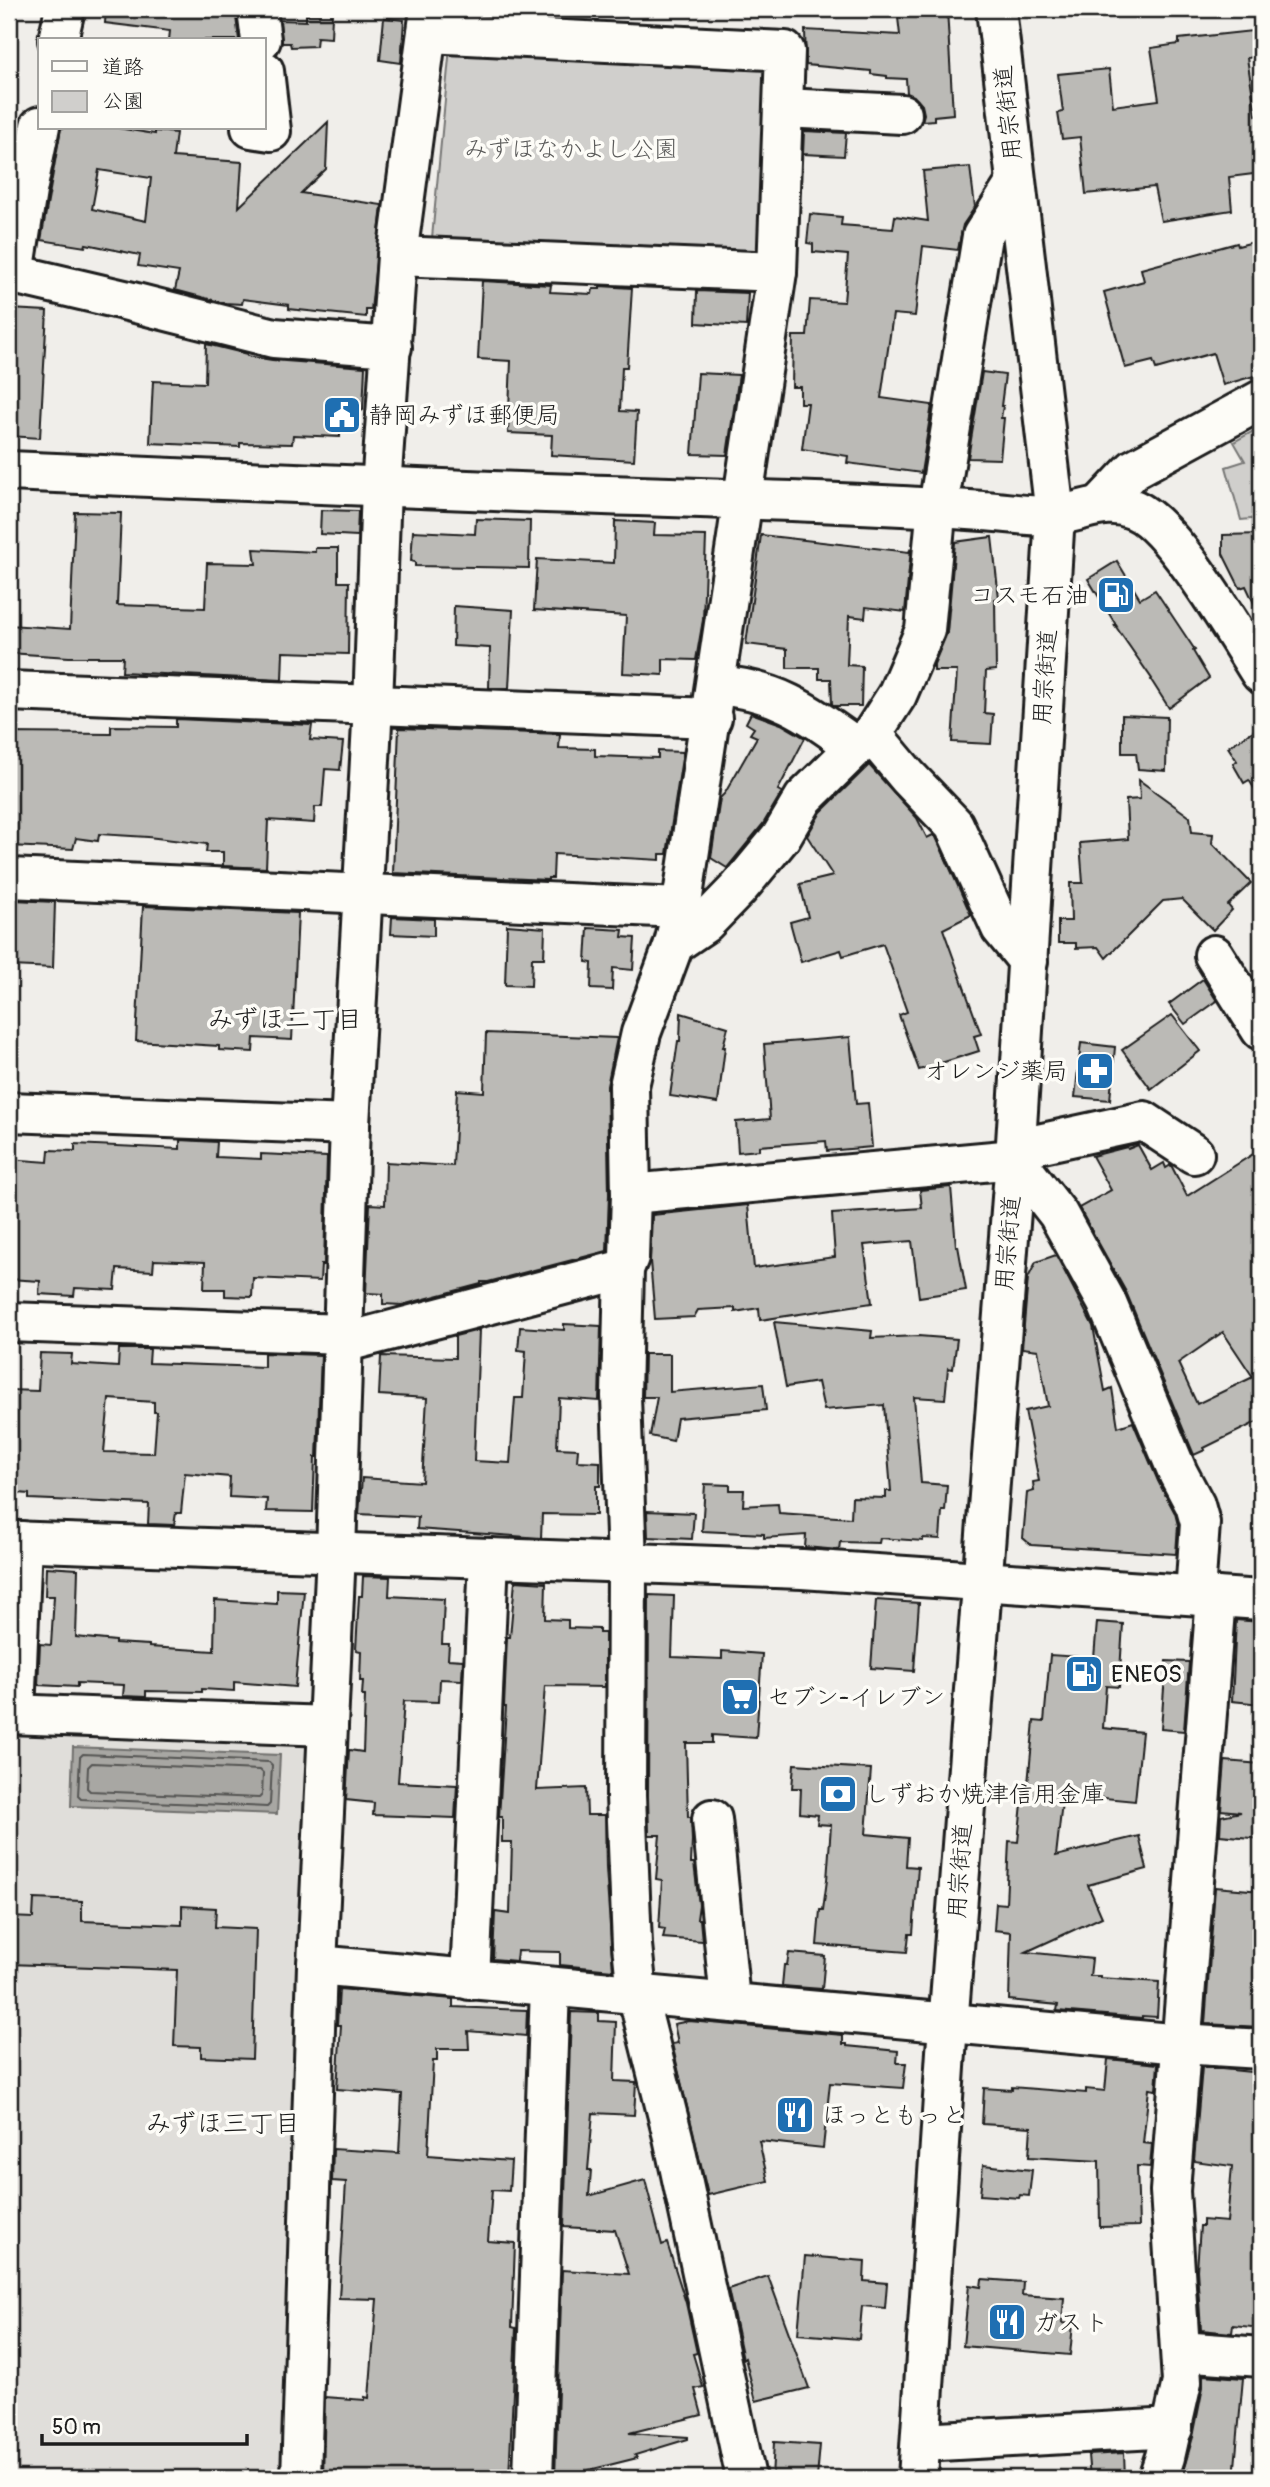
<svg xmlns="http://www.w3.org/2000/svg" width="1270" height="2487" font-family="Pangolin,'Klee One',sans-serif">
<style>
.built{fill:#e0deda}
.green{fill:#d0cfcc;stroke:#767674;stroke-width:2}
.water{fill:#a8a7a3;stroke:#706f6d;stroke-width:2}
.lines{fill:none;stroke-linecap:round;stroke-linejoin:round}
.shore{stroke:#545452;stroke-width:2}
.building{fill:#bbbab6;stroke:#1c1c1c;stroke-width:2;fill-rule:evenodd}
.minor-casing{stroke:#1c1c1c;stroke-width:44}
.minor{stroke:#fdfcf7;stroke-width:38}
.labels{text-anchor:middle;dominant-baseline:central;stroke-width:7;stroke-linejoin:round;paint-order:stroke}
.street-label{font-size:24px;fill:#1c1c1c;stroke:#fdfcf7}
.park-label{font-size:24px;fill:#5b5b5a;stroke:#fdfcf7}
.poi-label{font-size:24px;fill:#1c1c1c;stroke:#fdfcf7;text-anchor:start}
.neighbourhood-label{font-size:26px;fill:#1c1c1c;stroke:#fdfcf7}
</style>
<rect width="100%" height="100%" fill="#f0eeea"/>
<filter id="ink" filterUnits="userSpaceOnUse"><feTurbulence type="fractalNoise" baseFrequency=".0143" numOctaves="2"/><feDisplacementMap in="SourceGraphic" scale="14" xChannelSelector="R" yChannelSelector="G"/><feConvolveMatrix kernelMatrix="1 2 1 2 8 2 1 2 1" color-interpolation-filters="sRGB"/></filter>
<g filter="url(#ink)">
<polygon class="built" points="9,1724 309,1735 280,2478 9,2478"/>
<g class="green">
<polygon points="450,47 771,64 762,253 432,238"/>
<polygon points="1261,427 1261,518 1241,520 1226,467 1245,461 1234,442"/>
</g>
<polygon class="water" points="73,1747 280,1755 277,1814 71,1806"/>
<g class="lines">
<g class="shore">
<polygon points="83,1754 269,1762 272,1765 270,1804 267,1807 81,1799 78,1796 80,1757"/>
<polygon points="92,1763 260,1770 263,1773 262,1795 259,1798 90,1791 87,1788 88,1767"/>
</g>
</g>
<g class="building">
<polygon points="106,9 235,9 239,40 169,40 170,31 105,23"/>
<polygon points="897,9 947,9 953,114 934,116 934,120 922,121 924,114 922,105 914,96 907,93 906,79 887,78 887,76 871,74 871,71 806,65 805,30 900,35"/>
<polygon points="306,15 332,15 331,38 317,37 316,46 291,47 290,43 282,43 280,20 306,21"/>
<polygon points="384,18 404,20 401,63 380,60"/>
<polygon points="1261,30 1261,56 1247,58 1256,115 1261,114 1261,173 1229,177 1232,210 1161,221 1154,187 1086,194 1080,137 1062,139 1058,113 1063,112 1058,74 1109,69 1113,106 1159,100 1151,48 1179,44 1179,39"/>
<path d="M328 122 326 169 301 193 382 205 371 310H366V317L289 309V305L243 299 242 304 224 303 175 290 179 272 138 266 140 255 86 244 85 247 41 240 61 128H118L155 134V131L176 133 173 157 242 162 239 207ZM99 170 151 178 146 221 92 209Z"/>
<polygon points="804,131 846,133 844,156 803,154"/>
<polygon points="970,167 975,207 963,225 958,250 923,246 915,316 893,314 881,398 932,405 921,473 847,463 848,456 802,449 808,403 800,403 800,387 792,387 793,336 807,336 810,300 844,302 848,255 813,252 813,244 807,243 810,214 842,217 841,225 893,229 895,216 928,221 923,171"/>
<polygon points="1261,240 1261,274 1254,276 1261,301 1261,374 1223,385 1213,353 1156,369 1153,361 1125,368 1104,292 1144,281 1141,269 1237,243 1238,246"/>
<polygon points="482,281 551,285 550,292 592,294 593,289 600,289 600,286 632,288 627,367 622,367 620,411 637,412 634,460 551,455 552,435 508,433 511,361 478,359"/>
<polygon points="697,291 748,293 746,326 696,323"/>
<polygon points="10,309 47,311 40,438 9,436"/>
<polygon points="206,344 247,354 247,356 272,360 365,367 363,410 340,422 340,437 293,435 292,444 240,443 240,447 150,443 153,381 205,383"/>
<polygon points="982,372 1005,375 1001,406 1003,406 1001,418 1004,418 1000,459 968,458"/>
<polygon points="698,373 739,375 727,455 692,454"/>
<polygon points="321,510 358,511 357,536 320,534"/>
<polygon points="75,512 121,513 117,605 205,608 207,563 256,564 254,549 315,552 315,548 338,548 338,582 349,582 348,654 283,652 282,680 122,672 123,657 69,657 9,653 9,625 70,629"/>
<polygon points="476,519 530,521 529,568 415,566 415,562 411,561 413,531 475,534"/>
<polygon points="615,521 655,523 654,535 706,536 703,620 696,660 663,659 663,675 623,673 626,616 534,610 537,559 614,563"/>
<polygon points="1261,534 1261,618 1246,586 1240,588 1223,554 1223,535"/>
<polygon points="761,535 909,552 911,548 905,612 866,607 865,618 849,616 847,665 862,666 861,706 835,706 832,704 831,679 819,679 819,668 787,668 787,649 746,644"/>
<polygon points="992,537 999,598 995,599 996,670 986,671 984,713 993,714 991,744 952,742 957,671 934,671 934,664 947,633 955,542"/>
<polygon points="1117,561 1140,599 1155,590 1195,650 1193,651 1209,678 1169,708 1151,680 1152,679 1114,624 1116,625 1088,579"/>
<polygon points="454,606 513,610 509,688 489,688 490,648 453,646"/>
<polygon points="751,713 781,724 805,738 778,790 782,792 763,824 727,868 711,858 720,798 725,793 757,737 750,734 754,728 746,723"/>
<polygon points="1122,715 1167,717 1166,771 1138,769 1136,753 1122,753"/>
<polygon points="176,719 312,725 310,740 343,742 340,770 325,769 322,807 315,807 314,823 268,820 266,868 223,866 223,852 206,852 207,844 148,837 99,834 98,841 76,838 73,849 9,846 9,733 111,734 111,726 176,727"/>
<polygon points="1261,726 1261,799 1249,780 1244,783 1233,764 1237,761 1228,747"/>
<polygon points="399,728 560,734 559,748 595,749 595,756 658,758 658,751 683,752 667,854 660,854 660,860 554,854 553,878 548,878 548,880 393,873"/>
<polygon points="869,765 917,818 927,838 933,835 936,837 971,915 943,929 981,1034 974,1036 979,1051 919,1070 899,1015 907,1012 883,944 843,956 841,950 801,962 790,922 808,917 800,884 833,876 807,836 821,812"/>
<polygon points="1139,780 1190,817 1192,832 1213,834 1212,843 1251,883 1228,905 1232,910 1213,930 1182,899 1163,901 1106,958 1098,947 1076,948 1076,943 1058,943 1058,921 1071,921 1070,883 1083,883 1080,843 1128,839 1126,800 1140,799"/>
<polygon points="14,900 55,902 53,968 12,966"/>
<polygon points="143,906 298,913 292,1040 254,1038 253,1052 219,1050 219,1046 136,1041"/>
<polygon points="392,917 434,919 434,936 391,934"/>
<polygon points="507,925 545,928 544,958 532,958 531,986 505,985"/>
<polygon points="588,928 623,930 622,937 635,938 633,970 613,968 612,990 591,989 592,963 586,962"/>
<polygon points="1203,979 1217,1001 1185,1024 1169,1004"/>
<polygon points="681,1013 728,1027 723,1047 725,1047 718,1103 670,1096 678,1041 680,1041"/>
<polygon points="1172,1015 1200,1051 1151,1089 1122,1050"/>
<polygon points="486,1033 617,1038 607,1086 609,1194 607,1251 488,1282 481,1282 481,1284 402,1305 383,1304 383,1294 366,1293 370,1204 385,1205 386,1162 453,1166 457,1090 484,1092"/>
<polygon points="850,1037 856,1104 868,1103 872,1147 827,1151 826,1141 759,1146 759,1150 738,1152 736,1122 770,1119 764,1044"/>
<polygon points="1081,1043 1115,1047 1110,1100 1075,1097"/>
<polygon points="180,1140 217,1142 216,1157 261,1159 261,1154 327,1157 324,1265 321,1265 320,1281 253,1278 252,1297 225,1296 225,1289 204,1289 205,1262 154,1260 153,1271 117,1269 115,1290 75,1288 74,1296 39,1294 40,1281 9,1279 9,1159 48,1162 49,1150 75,1151 75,1144 180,1149"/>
<path d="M1138 1145 1152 1170 1164 1163 1166 1168 1171 1165 1187 1196 1261 1149V1420L1204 1448 1205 1450 1194 1455 1126 1292 1079 1208 1111 1190 1092 1156 1127 1147 1128 1149ZM1223 1332 1253 1377 1197 1404 1178 1363Z"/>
<polygon points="951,1187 956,1246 958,1246 966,1290 919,1297 912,1241 864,1245 872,1303 760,1320 759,1308 735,1312 735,1308 698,1310 694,1317 655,1319 650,1261 652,1215 748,1205 754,1268 835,1257 832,1214 922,1208 920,1190"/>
<polygon points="1056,1255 1093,1326 1105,1391 1112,1388 1118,1427 1133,1422 1158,1481 1175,1513 1178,1525 1176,1554 1031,1545 1023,1538 1027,1493 1034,1491 1033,1482 1039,1481 1025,1411 1048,1406 1038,1350 1022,1348 1028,1278 1036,1262"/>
<polygon points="774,1322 872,1331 871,1338 918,1336 957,1339 953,1369 948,1368 945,1399 914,1397 921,1483 947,1485 945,1511 942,1511 940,1539 923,1538 923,1541 880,1538 879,1543 840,1542 839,1550 805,1547 806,1535 764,1538 764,1534 702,1531 705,1484 730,1485 730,1490 744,1490 743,1506 778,1504 779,1513 851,1518 852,1497 886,1498 886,1491 891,1491 884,1405 824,1410 818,1382 786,1387"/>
<polygon points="564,1324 601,1326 599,1401 559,1398 557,1448 578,1449 577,1461 600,1462 600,1486 596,1486 596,1515 542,1514 541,1538 417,1529 418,1517 359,1514 362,1478 422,1482 427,1398 379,1395 381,1356 455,1358 455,1336 479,1330 474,1461 510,1463 515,1398 523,1398 526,1351 518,1350 520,1327 564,1330"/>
<path d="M119 1349H150L149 1363 264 1367V1353L321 1355 317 1457H315L313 1512 266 1511 267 1499 229 1497 230 1477 185 1473 181 1513H176L174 1525 148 1524 149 1504 29 1499V1494L9 1492V1390L38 1391 40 1353 72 1354 71 1364 118 1367ZM109 1399 154 1402V1412H157L154 1453 104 1452Z"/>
<polygon points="644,1354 670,1354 670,1392 763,1384 766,1410 677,1418 673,1441 650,1436 657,1397 643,1397"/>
<polygon points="647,1511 694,1513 692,1539 648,1537"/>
<polygon points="46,1567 78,1569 76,1637 115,1641 115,1643 149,1645 149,1647 214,1651 215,1600 277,1604 277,1590 304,1591 295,1687 234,1682 234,1691 202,1689 202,1692 146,1691 146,1697 123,1696 124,1685 77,1683 77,1687 38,1685 40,1644 51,1645 54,1596 45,1596"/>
<polygon points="363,1576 390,1577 389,1596 444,1599 442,1644 449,1644 448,1659 463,1660 462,1680 440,1679 439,1702 404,1701 398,1782 457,1785 455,1818 373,1815 374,1803 346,1800 349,1750 363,1752 365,1696 362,1696 363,1681 360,1681 361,1651 356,1650 359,1596 362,1596"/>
<polygon points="515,1581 546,1583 545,1619 568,1620 568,1628 599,1629 599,1633 605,1633 605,1687 545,1686 537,1790 586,1788 587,1815 605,1815 606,1868 613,1970 560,1965 560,1952 517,1951 516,1961 493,1959 495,1912 510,1914 512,1842 502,1842 502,1817 499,1817 506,1707 504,1707 507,1637 510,1637"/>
<polygon points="649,1595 674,1596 672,1657 722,1659 722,1651 762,1654 756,1738 712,1735 712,1743 686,1743 688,1817 691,1817 692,1841 691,1863 694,1863 699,1905 697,1919 700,1919 702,1941 663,1938 665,1929 659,1928 662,1880 656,1879 660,1835 649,1835 648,1796"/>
<polygon points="876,1600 919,1603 914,1671 871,1668"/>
<polygon points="1236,1620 1261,1622 1261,1704 1232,1701"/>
<polygon points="1097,1622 1123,1624 1119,1687 1106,1686 1103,1728 1142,1732 1135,1801 1063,1794 1056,1856 1139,1836 1147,1869 1088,1885 1102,1917 1026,1952 1092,1959 1090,1976 1100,1976 1100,1978 1159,1982 1157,2017 1142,2016 1142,2018 1057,2011 1058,2005 1009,2000 1011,1932 994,1930 996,1903 1006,1904 1009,1841 1018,1842 1023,1794 1027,1794 1034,1721 1044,1722 1050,1655 1094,1658"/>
<polygon points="1166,1661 1189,1662 1184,1731 1161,1729"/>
<polygon points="1225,1761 1261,1764 1261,1839 1220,1835 1221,1816 1241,1812 1221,1810"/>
<polygon points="794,1764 871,1769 866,1834 908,1838 906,1866 918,1867 913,1934 909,1934 907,1952 817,1945 820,1910 823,1910 827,1880 831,1825 817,1824 818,1815 800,1813 801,1788 792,1788"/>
<polygon points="1215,1887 1261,1891 1261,2027 1205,2024"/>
<polygon points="34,1899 82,1901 82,1921 182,1925 182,1906 216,1908 215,1927 256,1929 252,2059 201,2057 201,2047 174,2046 177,1970 9,1964 9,1917 33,1918"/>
<polygon points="789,1953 825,1956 822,1989 782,1986 784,1965 787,1965"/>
<polygon points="339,1989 453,1999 453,2007 527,2010 526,2036 468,2031 469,2049 437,2049 437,2061 433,2061 428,2155 511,2161 509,2191 492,2190 488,2241 515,2243 512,2327 516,2328 509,2478 323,2478 325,2397 365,2400 365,2397 369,2398 377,2299 339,2298 346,2182 332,2181 333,2149 399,2153 402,2094 337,2089 341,2025 337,2025"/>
<polygon points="571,2012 599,2013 599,2021 616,2022 614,2081 636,2082 634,2115 593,2113 588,2170 591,2170 589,2196 645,2180 662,2245 667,2243 686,2303 697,2353 693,2354 703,2387 695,2389 702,2415 629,2433 688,2437 688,2439 635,2455 637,2458 589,2470 589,2478 555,2478 562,2270 629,2274 615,2230 564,2227"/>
<polygon points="689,2021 843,2035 843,2044 847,2044 847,2046 898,2051 897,2063 906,2063 903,2088 830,2083 823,2148 759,2141 768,2181 708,2195 672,2044 678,2043 674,2024"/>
<polygon points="1108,2059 1158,2064 1156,2090 1149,2089 1143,2143 1152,2144 1150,2167 1137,2166 1139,2226 1100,2227 1099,2161 1029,2157 1031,2127 982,2124 984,2088 1012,2090 1012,2087 1086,2093 1086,2089 1105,2091"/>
<polygon points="1202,2067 1261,2073 1261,2172 1256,2224 1261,2225 1261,2328 1233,2325 1232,2333 1201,2330 1197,2270 1200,2226 1203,2226 1203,2220 1227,2222 1232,2166 1194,2161"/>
<polygon points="983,2165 1032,2170 1029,2196 1020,2195 1019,2198 980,2195"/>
<polygon points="805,2256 865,2261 864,2281 887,2283 885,2308 862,2306 859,2339 798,2334"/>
<polygon points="768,2276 809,2388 756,2401 745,2358 743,2359 728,2289"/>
<polygon points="982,2279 1023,2282 1022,2295 1064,2298 1062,2323 1073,2324 1070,2355 963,2346 969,2285 981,2287"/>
<polygon points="1203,2375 1243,2378 1234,2478 1181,2478 1193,2437 1203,2387"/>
<polygon points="774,2442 820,2445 817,2478 772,2478"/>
<polygon points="1124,2453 1125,2478 1090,2478 1088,2455"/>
</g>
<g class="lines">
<defs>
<g id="minor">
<polyline points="257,9 261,40"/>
<polyline points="427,33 785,51 777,272 679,923 674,944"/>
<polyline points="58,40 65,9"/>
<polyline points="784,108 902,114"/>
<polyline points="251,128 271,131 264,71"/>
<polyline points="397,256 777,272"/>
<polyline points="9,273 124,300 274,338 392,347"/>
<polyline points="14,274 27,191 40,126"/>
<path d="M9 471C179 478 349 486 519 492 674 498 829 500 983 511 1006 512 1033 518 1057 515 1085 512 1105 497 1135 510 1174 527 1236 635 1261 674"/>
<polyline points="1101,504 1134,469 1261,400"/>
<path d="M716 685C778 690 807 712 856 747"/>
<polyline points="9,691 712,718"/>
<polyline points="872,734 908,777 954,825 1001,928 1028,961"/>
<polyline points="9,878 681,908"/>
<polyline points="1214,955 1261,1030"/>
<polyline points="9,1112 350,1125"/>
<polyline points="1015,1149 1144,1121 1194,1154"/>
<polyline points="631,1194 1015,1159 1058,1214 1106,1301 1178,1473 1195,1505 1200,1523 1195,1594"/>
<polyline points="9,1322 343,1334"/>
<polyline points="343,1343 624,1269"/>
<polyline points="9,1541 802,1569 1261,1600"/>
<polyline points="9,1714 328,1726"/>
<polyline points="15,1714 22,1541"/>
<polyline points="712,1819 730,2001"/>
<polyline points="317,1965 1181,2044 1261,2049"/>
<polyline points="470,1980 489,1558"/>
<polyline points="1181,2351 1261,2357"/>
<polyline points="921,2442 1173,2428"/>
<polyline points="301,2478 317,1965 336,1552 350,1125 373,705 381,488 397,256 430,9"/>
<polyline points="533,2478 550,1987"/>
<polyline points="746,2478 673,2137 637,1993 632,1945 626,1796 627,1563 621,1396 624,1269 629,1257 631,1194 629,1086 641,1033 674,944 705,923 738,889 781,837 804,798 856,747 872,734 897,695 925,630 935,526 982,236 1015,184"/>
<polyline points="918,2478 946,2052 1015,1159 1055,515 996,9"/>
<polyline points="1158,2478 1165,2457 1182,2382 1170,2191 1216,1597"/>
</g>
</defs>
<use href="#minor" class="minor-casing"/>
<use href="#minor" class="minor"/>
</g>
</g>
<defs>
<symbol id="civic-square" viewBox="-11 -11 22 22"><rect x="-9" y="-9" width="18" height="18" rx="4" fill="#1f6fb2" stroke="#fdfcf7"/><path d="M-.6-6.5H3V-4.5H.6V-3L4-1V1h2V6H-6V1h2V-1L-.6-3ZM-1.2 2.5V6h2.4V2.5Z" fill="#fff"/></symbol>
<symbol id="fuel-square" viewBox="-11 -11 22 22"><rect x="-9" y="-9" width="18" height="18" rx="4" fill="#1f6fb2" stroke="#fdfcf7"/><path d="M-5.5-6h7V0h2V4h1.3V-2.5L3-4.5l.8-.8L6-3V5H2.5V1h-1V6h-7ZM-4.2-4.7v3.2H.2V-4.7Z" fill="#fff"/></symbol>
<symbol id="pharmacy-square" viewBox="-11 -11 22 22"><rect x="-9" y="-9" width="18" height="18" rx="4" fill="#1f6fb2" stroke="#fdfcf7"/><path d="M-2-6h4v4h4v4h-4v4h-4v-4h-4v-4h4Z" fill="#fff"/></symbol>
<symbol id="supermarket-square" viewBox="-11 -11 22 22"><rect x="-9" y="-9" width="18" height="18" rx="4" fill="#1f6fb2" stroke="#fdfcf7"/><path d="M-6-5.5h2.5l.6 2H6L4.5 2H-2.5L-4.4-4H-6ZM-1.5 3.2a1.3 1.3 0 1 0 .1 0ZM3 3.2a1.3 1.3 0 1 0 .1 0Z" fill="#fff"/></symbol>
<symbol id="bank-square" viewBox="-11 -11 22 22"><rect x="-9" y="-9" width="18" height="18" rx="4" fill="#1f6fb2" stroke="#fdfcf7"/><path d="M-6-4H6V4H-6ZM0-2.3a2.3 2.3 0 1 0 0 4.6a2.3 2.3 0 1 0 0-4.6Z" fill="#fff"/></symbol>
<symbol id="restaurant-square" viewBox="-11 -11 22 22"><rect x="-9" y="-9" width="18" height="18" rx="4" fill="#1f6fb2" stroke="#fdfcf7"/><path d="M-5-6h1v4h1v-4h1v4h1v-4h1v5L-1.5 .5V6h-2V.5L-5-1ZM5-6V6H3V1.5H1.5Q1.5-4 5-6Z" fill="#fff"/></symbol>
</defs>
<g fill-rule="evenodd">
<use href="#civic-square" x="320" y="393" width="44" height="44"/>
<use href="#fuel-square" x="1094" y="573" width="44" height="44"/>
<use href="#pharmacy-square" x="1073" y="1049" width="44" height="44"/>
<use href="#fuel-square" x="1062" y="1652" width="44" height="44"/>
<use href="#supermarket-square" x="718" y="1675" width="44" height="44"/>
<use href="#bank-square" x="816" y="1772" width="44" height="44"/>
<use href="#restaurant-square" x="773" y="2093" width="44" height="44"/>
<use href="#restaurant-square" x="985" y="2300" width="44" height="44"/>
</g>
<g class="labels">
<g class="street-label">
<text transform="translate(1008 113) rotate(-96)">用宗街道</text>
<text transform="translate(1045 677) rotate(-86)">用宗街道</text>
<text transform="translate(1008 1243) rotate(-85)">用宗街道</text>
<text transform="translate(960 1871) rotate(-86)">用宗街道</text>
</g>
<g class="park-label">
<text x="571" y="149">みずほなかよし公園</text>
</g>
<g class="poi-label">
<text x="369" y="415">静岡みずほ郵便局</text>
<text x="1089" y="595" text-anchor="end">コスモ石油</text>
<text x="1068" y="1071" text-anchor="end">オレンジ薬局</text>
<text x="1111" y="1674">ENEOS</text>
<text x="767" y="1697">セブン-イレブン</text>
<text x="865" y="1794">しずおか焼津信用金庫</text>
<text x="822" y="2115">ほっともっと</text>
<text x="1034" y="2322">ガスト</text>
</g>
<g class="neighbourhood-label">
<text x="285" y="1020">みずほ二丁目</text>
<text x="223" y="2124">みずほ三丁目</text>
</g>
</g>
<rect width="1270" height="2487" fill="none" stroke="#fdfcf7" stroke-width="35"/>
<rect x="18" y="18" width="1235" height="2452" fill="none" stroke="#1c1c1c" stroke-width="2.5" filter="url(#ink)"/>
<rect x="38" y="38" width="228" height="91" fill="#fdfcf7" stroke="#a3a29f" stroke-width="2"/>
<rect x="52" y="61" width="35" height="10" fill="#fdfcf7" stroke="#a3a29f" stroke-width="2"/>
<text x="102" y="74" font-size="21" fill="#1c1c1c">道路</text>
<rect x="52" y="91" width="35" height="21" fill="#d0cfcc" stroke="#a3a29f" stroke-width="2"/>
<text x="102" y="108" font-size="21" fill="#1c1c1c">公園</text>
<path d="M42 2434v10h205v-10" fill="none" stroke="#1c1c1c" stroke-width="3.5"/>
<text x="52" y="2434" font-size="21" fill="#1c1c1c" stroke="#fdfcf7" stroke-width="5" paint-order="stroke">50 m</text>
</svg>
